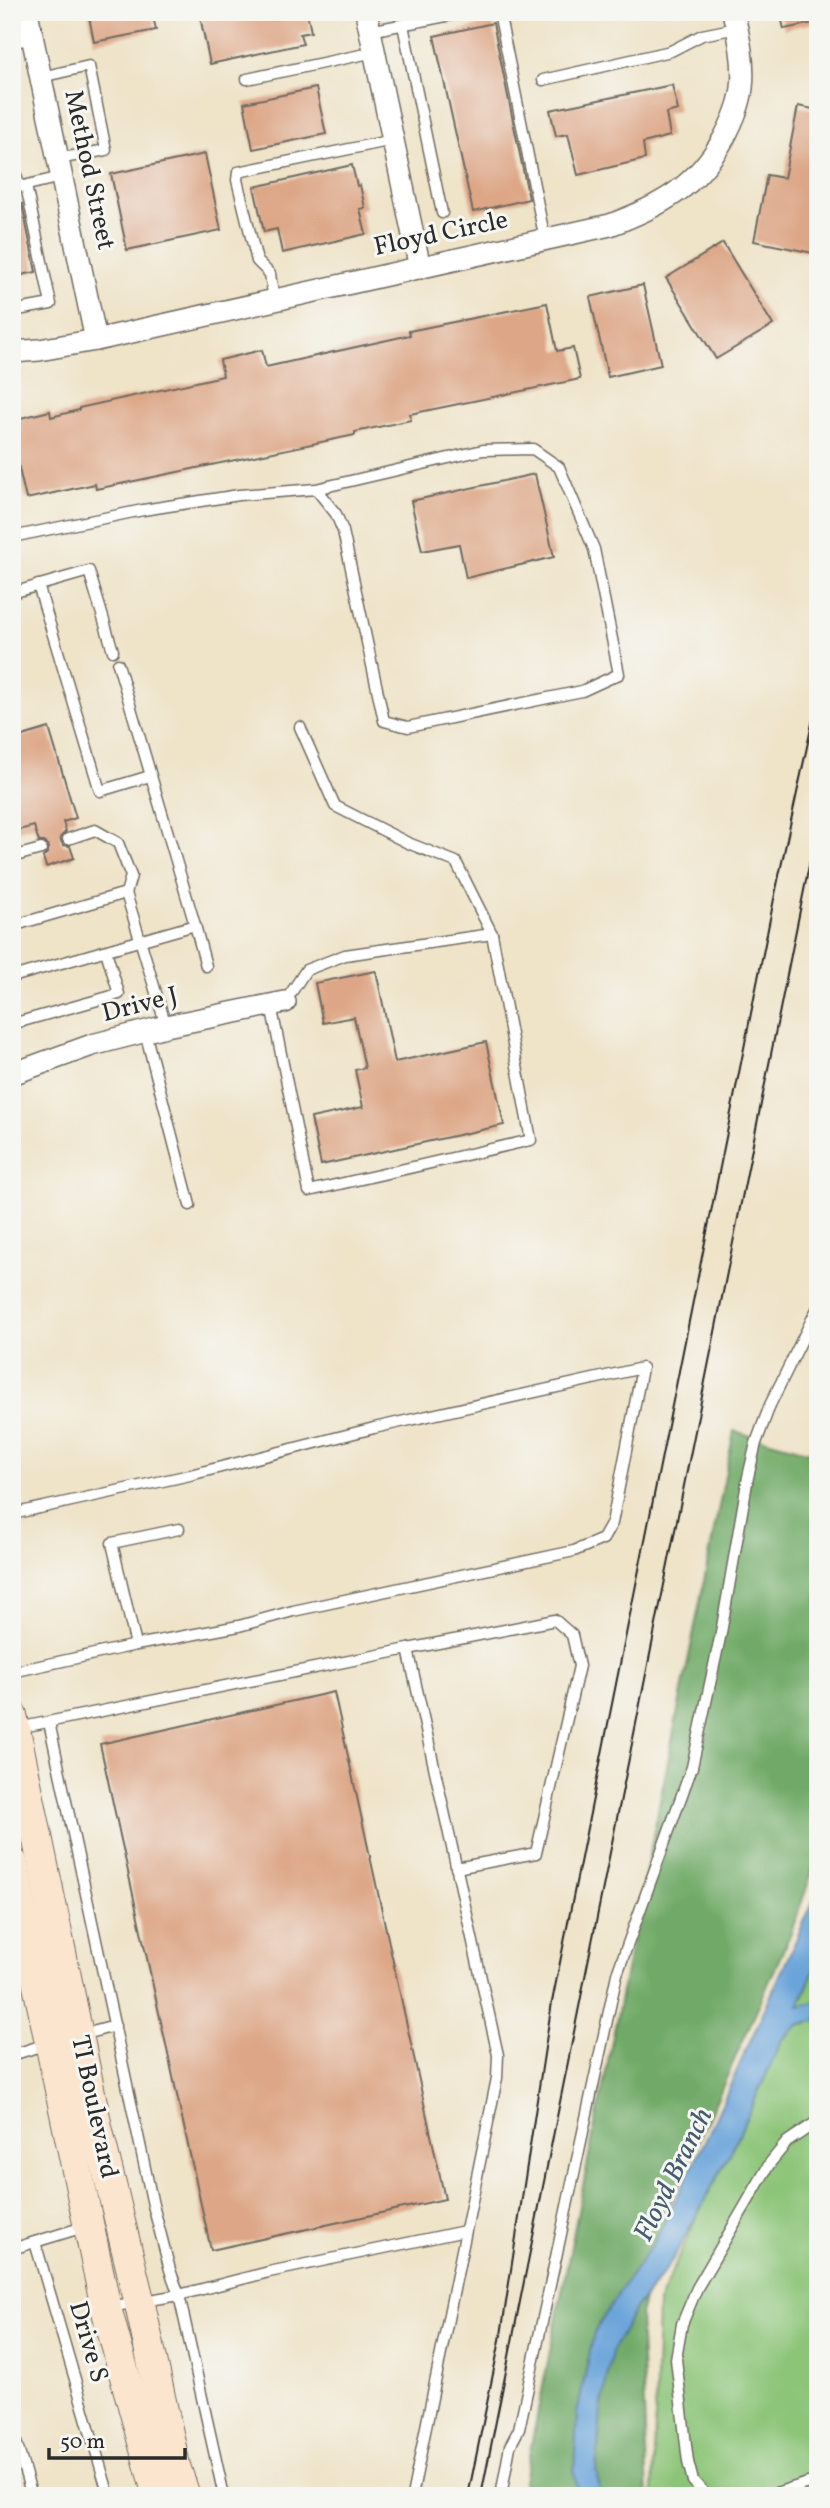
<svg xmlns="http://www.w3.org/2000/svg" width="830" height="2508" font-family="Vollkorn,serif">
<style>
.green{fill:#8cc478;stroke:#5c7852;stroke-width:2}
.forest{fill:#71aa68;stroke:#4e6a4a;stroke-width:2}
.water{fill:#6aa4da;stroke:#4a6882;stroke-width:2}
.building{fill:#dda686}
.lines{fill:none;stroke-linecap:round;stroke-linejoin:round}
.lane-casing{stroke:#706b62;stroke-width:13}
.street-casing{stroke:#706b62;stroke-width:24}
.secondary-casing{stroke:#706b62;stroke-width:32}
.lane{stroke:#fff;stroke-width:10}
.street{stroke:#fff;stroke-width:21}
.secondary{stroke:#fbe5cf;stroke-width:30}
.tram{stroke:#2b2b2b;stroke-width:2}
.labels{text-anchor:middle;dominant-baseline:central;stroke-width:6;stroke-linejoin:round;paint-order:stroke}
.street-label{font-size:26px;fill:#2b2b2b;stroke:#f6f6f2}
.water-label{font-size:28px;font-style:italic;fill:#445b71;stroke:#f6f6f2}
</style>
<rect width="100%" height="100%" fill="#f6f6f2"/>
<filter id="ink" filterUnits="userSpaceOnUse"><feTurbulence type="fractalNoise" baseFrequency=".0143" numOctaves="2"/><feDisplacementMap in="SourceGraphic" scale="14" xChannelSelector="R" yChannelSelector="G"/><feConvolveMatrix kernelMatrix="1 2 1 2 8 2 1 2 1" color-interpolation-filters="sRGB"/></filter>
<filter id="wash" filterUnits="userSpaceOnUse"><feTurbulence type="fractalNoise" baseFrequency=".00686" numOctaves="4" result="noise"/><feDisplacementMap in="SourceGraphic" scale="28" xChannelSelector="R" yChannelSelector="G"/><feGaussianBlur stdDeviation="1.57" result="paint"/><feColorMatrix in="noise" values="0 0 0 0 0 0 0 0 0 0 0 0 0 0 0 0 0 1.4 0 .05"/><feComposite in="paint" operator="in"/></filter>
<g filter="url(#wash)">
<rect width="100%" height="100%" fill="#efe3c8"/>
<polygon class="green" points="818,1946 818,2496 653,2496 658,2303"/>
<polygon class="forest" points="734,1431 818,1454 818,1856 790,1935 667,2211 640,2315 648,2496 521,2496"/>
<polygon class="water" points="818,1891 818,1961 799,2006 818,2001 818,2020 798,2025 782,2040 731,2152 669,2266 635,2309 612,2352 601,2410 596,2472 602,2496 579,2496 574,2473 577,2413 594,2333 623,2286 655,2241 706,2139"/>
<g id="blocks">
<g class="building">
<polygon points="88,12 152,12 156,30 94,42"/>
<polygon points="199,12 307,12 311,32 300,34 303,44 210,64"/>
<polygon points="780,12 818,12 818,22 784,29"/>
<polygon points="493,23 529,199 473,212 434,36"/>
<polygon points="672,85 678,110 666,113 670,136 643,143 645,159 578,175 568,134 556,136 550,110"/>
<polygon points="316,88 326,134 253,149 244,103"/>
<polygon points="798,106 818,110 818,230 813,253 754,241 767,175 784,178"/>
<polygon points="205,154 221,230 127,250 111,174"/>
<polygon points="352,165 357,186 360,185 365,208 360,209 366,234 282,253 277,229 264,232 254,187"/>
<polygon points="22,204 36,272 12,277 12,206"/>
<polygon points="723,243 773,325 716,359 666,278"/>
<polygon points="643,285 661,365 608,377 590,297"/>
<polygon points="547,303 557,351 573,348 580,379 410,414 411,420 355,432 355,435 96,489 95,484 26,499 12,438 12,420 50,411 51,417 79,410 79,408 223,376 220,360 262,350 266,367 410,335 409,331"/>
<polygon points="535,474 554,557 466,578 459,544 422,551 411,501"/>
<polygon points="49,728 76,818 63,822 66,831 60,838 63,845 70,846 74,858 46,867 43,857 48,852 48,846 44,842 39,842 34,826 12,832 12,739"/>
<polygon points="376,971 395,1062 486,1042 504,1125 321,1165 311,1118 363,1107 355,1070 365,1068 354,1017 323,1023 315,983"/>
<polygon points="334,1692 445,2199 211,2250 100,1744"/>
</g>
</g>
</g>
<g filter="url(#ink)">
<use href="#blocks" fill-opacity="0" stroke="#706b62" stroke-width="2"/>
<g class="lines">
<defs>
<g id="lane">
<polyline points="499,12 545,240"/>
<polyline points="403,25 442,213"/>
<polyline points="370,31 466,12"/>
<polyline points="12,43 32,38"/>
<polyline points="41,77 89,66 106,150 58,159"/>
<polyline points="247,79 375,52"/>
<polyline points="543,80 671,51 702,35 737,28"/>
<polyline points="12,157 19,187 61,177"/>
<polyline points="274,300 270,274 257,261 237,180 238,172 393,140"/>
<polyline points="12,311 51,304 26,186"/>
<polyline points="12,537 143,510 239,495 316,489 336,514 343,531 384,721 408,727 582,691 619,674 594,549 559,467 533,449 483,450 316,489"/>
<polyline points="38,585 100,791 150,776"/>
<polyline points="12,593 89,571 113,651"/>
<polyline points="300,727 335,806 408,843 456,862 492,934"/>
<polyline points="68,839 95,830 118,843 131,876 126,893"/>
<polyline points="12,857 41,849"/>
<polyline points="195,925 206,966"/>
<polyline points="12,926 126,893 166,1026"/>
<polyline points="12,977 195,925 118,664"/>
<polyline points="271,1005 309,1191 531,1140 492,934 345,955 306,970 285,1002"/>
<polyline points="12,1024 119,994 106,951"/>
<polyline points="145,1032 190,1205"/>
<polyline points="12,1514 190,1475 374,1428 642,1368 612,1523 603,1539 574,1551 293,1611 239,1626 136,1645"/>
<polyline points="408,1649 555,1620 572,1635 579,1666 536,1853 456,1868"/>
<polyline points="12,1672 136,1645 112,1543 179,1529"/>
<polyline points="49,1722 153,2205 170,2270 179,2295 224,2496"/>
<polyline points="18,1728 408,1649 498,2055 497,2078 412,2496"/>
<polyline points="81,2035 115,2026"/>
<polyline points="12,2055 50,2043"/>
<polyline points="35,2242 109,2496"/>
<polyline points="12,2249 87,2226"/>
<polyline points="109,2307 179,2295 269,2272 465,2231"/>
<polyline points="12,2428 32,2496"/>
<polyline points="501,2496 510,2446 519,2429 617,1974 692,1767 721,1633 748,1477 756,1443 770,1405 818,1307"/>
<polyline points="707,2496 693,2481 688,2462 676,2359 682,2324 697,2288 770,2163 787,2142 818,2121"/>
<polyline points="766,2496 818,2480"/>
</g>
<g id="street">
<polyline points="27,12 96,340"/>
<polyline points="366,12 420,268"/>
<path d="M12 352 39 350 96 340 610 225C661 206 696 187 724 138 732 123 740 106 742 88 745 63 739 36 733 12"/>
<polyline points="12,1074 92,1045 166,1026 285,1002"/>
</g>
<g id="secondary">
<polyline points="12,1715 97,2127 139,2300 175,2466 185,2496"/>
<polyline points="12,1862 106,2308 158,2496"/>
</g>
</defs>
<use href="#lane" class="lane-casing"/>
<use href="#street" class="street-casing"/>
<use href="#secondary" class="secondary-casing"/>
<use href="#lane" class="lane"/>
<use href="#street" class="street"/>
<use href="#secondary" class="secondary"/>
<g class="tram">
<polyline points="468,2496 501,2335 552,2002 774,899 818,696"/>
<path d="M481 2496C590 1937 710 1380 818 821"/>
</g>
</g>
</g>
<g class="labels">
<g class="street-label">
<text transform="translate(89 170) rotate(78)">Method Street</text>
<text transform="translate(441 234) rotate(-12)">Floyd Circle</text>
<text transform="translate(140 1005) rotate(-14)">Drive J</text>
<text transform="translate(94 2107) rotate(78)">TI Boulevard</text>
<text transform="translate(88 2342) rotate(74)">Drive S</text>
</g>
<g class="water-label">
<text transform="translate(674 2175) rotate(-64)">Floyd Branch</text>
</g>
</g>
<rect width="830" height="2508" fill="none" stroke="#f6f6f2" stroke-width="42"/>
<path d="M49 2448v10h136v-10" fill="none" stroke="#2b2b2b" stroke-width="3.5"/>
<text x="60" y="2448" font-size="21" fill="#2b2b2b" stroke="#f6f6f2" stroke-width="5" paint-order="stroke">50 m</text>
</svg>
